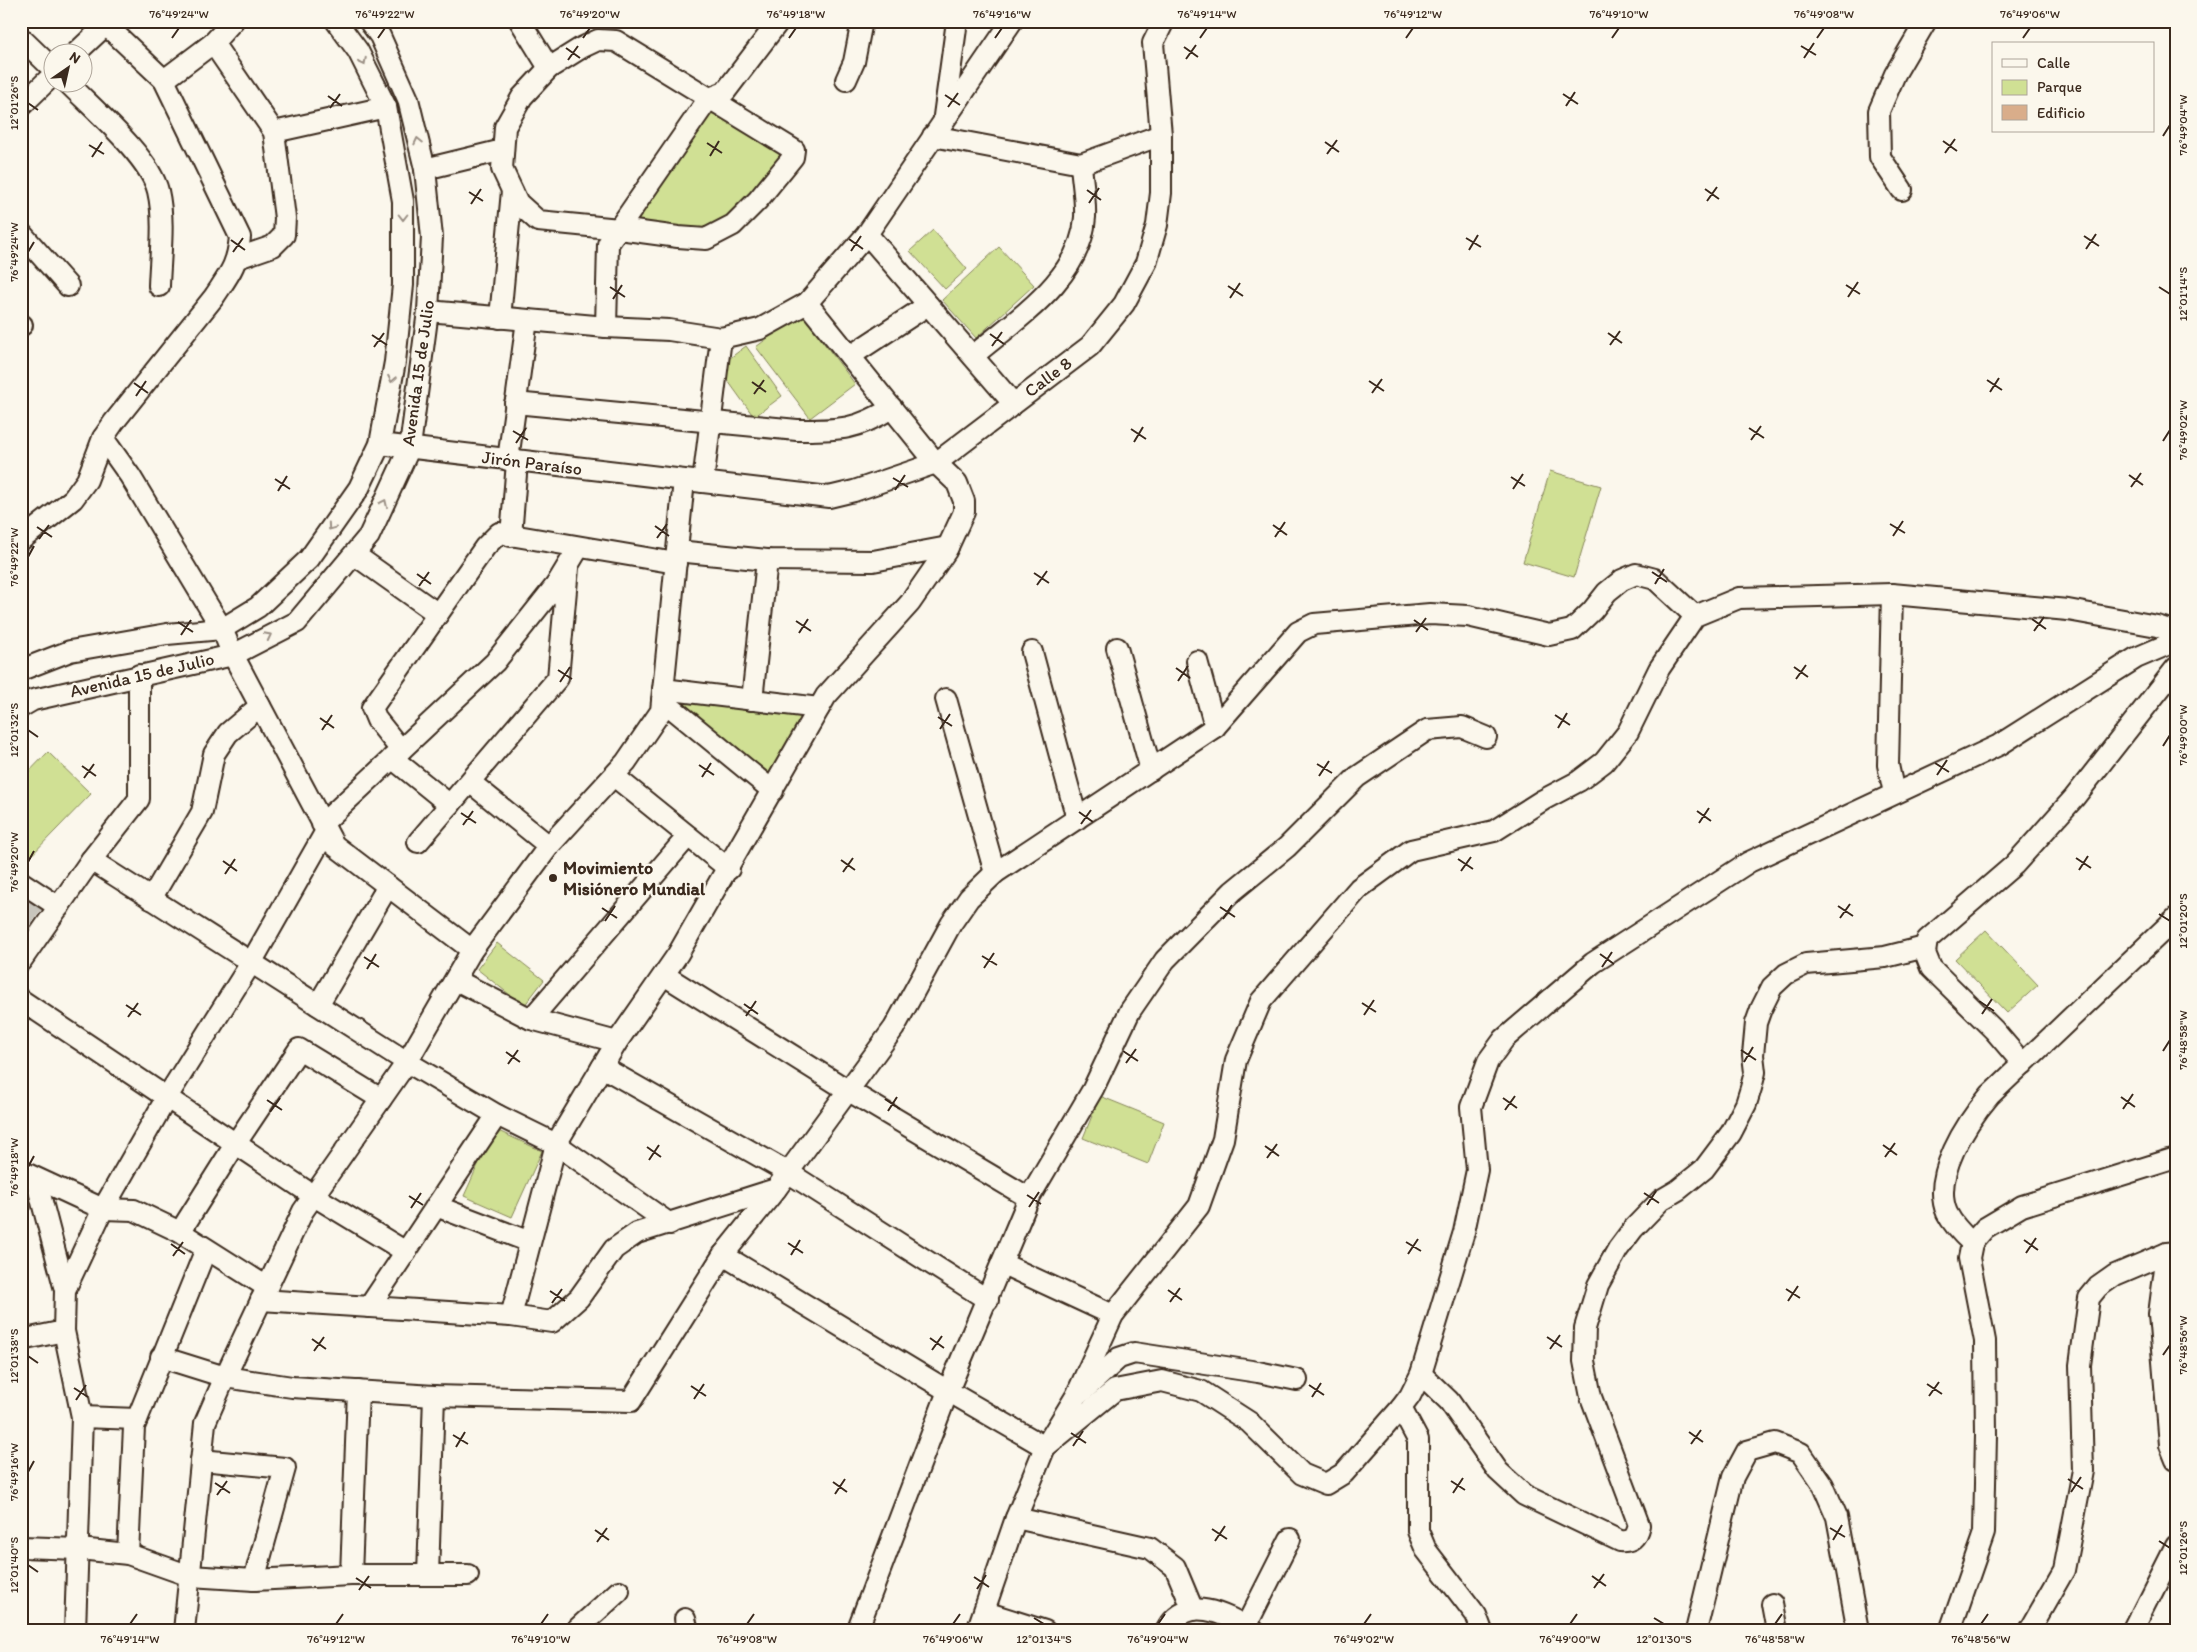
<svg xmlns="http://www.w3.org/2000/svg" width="2197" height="1652" font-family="Itim,sans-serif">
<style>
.green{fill:#d0e094;stroke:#868559}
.shadow{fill:#0003}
.building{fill:#d9ad8a;stroke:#3b2a1e}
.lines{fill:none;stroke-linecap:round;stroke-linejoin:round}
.minor-casing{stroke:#3b2a1e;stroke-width:24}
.minor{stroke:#fbf7ec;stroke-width:20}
.oneway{stroke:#9b9085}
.ticks{fill:none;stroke:#3b2a1e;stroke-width:2}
.poi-dot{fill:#3b2a1e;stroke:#fbf7ec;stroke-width:2}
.labels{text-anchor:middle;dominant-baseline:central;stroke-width:4.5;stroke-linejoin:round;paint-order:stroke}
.street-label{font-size:18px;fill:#3b2a1e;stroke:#fbf7ec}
.poi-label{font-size:18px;font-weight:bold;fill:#3b2a1e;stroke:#fbf7ec;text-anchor:start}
.neatline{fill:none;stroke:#3b2a1e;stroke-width:2}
.ticks-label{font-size:12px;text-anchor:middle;fill:#3b2a1e}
</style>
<rect width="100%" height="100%" fill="#fbf7ec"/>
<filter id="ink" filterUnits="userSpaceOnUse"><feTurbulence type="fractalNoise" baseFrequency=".02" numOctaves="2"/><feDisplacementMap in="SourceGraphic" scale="10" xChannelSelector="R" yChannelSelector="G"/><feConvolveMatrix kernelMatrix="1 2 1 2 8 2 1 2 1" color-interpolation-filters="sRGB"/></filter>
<g filter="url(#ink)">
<g class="green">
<polygon points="711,103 783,149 785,157 736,214 696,234 638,224 632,219"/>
<polygon points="933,230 967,269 945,289 910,251"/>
<polygon points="999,247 1034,285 976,338 942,300"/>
<polygon points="801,313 855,384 810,418 756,347"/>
<polygon points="746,346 782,396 754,417 718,367"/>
<polygon points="1550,471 1601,486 1574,577 1523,562"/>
<polygon points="685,698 801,715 804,719 770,775 764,774 684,709 683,703"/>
<polygon points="48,752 91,794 21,866 21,780"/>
<polygon points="1986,930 2038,985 2007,1013 1955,959"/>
<polygon points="497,943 544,980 524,1006 477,969"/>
<polygon points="1100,1096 1164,1122 1148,1164 1083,1138"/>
<polygon points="494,1129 542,1151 512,1217 464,1196"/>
</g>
<polygon class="shadow" points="21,887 46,903 21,938"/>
<polygon class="building" points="21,917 28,921 21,932"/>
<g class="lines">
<defs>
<g id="minor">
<polyline points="520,21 549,68"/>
<polyline points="21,38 52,68"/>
<polygon points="598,40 616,41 794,150 793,157 758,200 733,225 706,239 678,237 619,229 538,221 518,203 502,169 505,127 522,97 549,68 581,48"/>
<polyline points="213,43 274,132 285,218 284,235 273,246 238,258"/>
<polyline points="77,52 110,21"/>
<polyline points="164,80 213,43 233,21"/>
<polyline points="846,80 854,62 862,21"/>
<path d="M67 82C92 108 150 157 158 191 165 221 160 255 159 286"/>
<polyline points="21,106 52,76"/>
<polyline points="944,116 957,21"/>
<polyline points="274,132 386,107"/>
<polyline points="933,136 1081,164"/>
<polyline points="425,169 503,150"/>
<polyline points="1902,190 1880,157 1879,111 1895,74 1926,21"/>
<polyline points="21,233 68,286"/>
<polyline points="867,234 1013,403"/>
<polyline points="428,311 606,327 669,330 721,338 760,329 807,303 867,234 1012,21"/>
<polyline points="500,318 512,191"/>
<polyline points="21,325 22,325"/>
<polyline points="606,327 608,244 709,98 725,92 779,21"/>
<polyline points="850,356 928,305"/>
<path d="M973 356C1015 320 1082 278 1085 217 1086 200 1082 181 1081 164L1161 135"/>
<path d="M515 403 797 430C839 430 854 431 892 408"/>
<polyline points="103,438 130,476 222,629 233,655 334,845 472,950"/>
<polyline points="380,444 829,497 854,491 936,463 1090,346 1124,304 1146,263 1157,225 1161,193 1161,135 1153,43 1164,21"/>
<polyline points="508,460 527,320"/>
<polyline points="703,482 721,338"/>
<polyline points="511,536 517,462"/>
<path d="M21 540 73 499 87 480 103 438 114 422 214 297C230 273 237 266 240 237L164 80 106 25"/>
<polyline points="677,551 767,560 873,561 948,547"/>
<polyline points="355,555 438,614"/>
<polyline points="1892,594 1888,765 1894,793"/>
<polyline points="1117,648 1151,770"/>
<polyline points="1032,652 1077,819"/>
<polyline points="1197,661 1215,727"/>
<polyline points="21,670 70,651 167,634 222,629 258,607 309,559 359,488 380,444 395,362 403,285 403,201 386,107 358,51 336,21"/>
<polyline points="663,689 819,708"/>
<polyline points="946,699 995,873"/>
<polyline points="662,700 773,791"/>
<polyline points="752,700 767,560"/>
<polyline points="21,707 33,700 233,655 297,622 369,536 410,447 428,311 432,237 425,169 408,99 380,36 369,21"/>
<polyline points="401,750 377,720 372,708 485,547 499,533 676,563"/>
<polyline points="392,758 450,805"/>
<polyline points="614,776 729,869"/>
<polyline points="470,782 549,846"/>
<polyline points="322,824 495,662 556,585 579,547"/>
<polyline points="418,842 558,678 568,568"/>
<polyline points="91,860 407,1062 497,1115 556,1144 670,1224"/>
<polyline points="21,882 59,907"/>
<polyline points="151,899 202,812 214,754 228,733 260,706"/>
<polyline points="21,961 91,860 139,799 139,675"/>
<polyline points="664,975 849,1091 1029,1198"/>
<polyline points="456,980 531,1019 617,1042"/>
<polyline points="21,1000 314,1196 406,1252"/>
<polyline points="318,1005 388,886"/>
<polyline points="531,1019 688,836"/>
<polyline points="2023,1064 1994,1030 1931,968 1925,953 1927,940 2014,865 2074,798 2176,668"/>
<polyline points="602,1067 789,1173 988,1300"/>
<polyline points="21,1171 103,1209 134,1210 180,1232 267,1287"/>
<polyline points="36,1179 65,1290 64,1331 82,1417 75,1631"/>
<polyline points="436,1206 530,1242"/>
<polyline points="180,1232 236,1143 299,1049 381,1099"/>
<path d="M1972 1243C1962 1234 1953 1225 1947 1213 1931 1176 1967 1122 1990 1095L2176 918"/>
<polyline points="2167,1253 2159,1314 2170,1445 2176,1460"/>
<polyline points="723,1255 948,1391 1045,1447 1115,1390 1162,1381 1201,1391 1249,1422 1302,1474 1326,1484 1344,1473 1401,1408 1410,1396 1421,1374 1464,1232 1477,1170 1471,1107 1488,1061 1504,1039 1593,963 1749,862 1999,745 2136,658 2176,641"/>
<polyline points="1003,1264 1113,1315"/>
<polyline points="65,1290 103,1209 167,1097 251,963 326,831"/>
<polyline points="261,1300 511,1316 552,1322 579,1298 614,1249 637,1233 776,1189 894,1028 951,924 969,898 995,873 1215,727 1298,632 1314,624 1430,614 1468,616 1549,635 1572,630 1592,611 1607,592 1622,580 1636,574 1655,579 1695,616"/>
<polyline points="369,1307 497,1115"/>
<polyline points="511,1316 556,1144 617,1042 678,954 826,696 910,603 946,551 964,512 964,501 957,483 936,463 807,303"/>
<polyline points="21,1340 64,1331"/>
<polyline points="161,1357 225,1377 292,1387 434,1396 631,1401 723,1255 776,1189"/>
<path d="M1421 1374 1449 1401 1498 1471 1524 1495 1620 1541C1632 1542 1636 1538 1639 1525L1591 1397 1584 1361 1585 1328 1598 1285 1618 1249 1633 1229 1661 1200 1678 1190 1704 1169 1731 1133 1746 1104 1751 1088 1755 1072 1753 1055 1756 1023 1761 1009 1772 987 1786 974 1806 964 1885 957 1925 947"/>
<polyline points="1082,1392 1119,1358 1134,1353 1258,1372 1297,1380"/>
<polyline points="1401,1408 1418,1440 1418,1531 1426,1550 1476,1615 1482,1631"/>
<polyline points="82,1417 137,1419"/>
<polyline points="201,1460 285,1468 254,1580"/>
<polyline points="1016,1518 1150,1548 1175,1567 1193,1610"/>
<polyline points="21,1547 79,1549 128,1554 190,1576 254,1580 351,1575 468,1575"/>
<polyline points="128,1554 134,1427 206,1249"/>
<polyline points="351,1575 358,1391"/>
<polyline points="428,1575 434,1396"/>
<polyline points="1772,1604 1777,1631"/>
<polyline points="985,1612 1045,1631"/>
<polyline points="685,1619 688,1631"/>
<polyline points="1246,1626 1290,1539"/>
<polyline points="184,1631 205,1423 225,1377 303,1211 407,1062 472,950 549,846 626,762 661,711 684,480"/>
<polyline points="575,1631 619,1591"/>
<polyline points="857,1631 948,1391 1029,1198 1093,1089 1130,1011 1165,960 1233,891 1287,847 1357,777 1427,730 1462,727 1486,737"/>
<polyline points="977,1631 1016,1518 1045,1447 1076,1396 1113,1315 1199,1206 1223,1139 1236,1060 1261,1001 1359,888 1411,850 1494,831 1543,800 1579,781 1604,762 1628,732 1659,669 1695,616 1739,598 1892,594 2068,610 2157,626 2176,632"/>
<path d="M1166 1631C1187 1592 1226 1615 1254 1631"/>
<polyline points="1696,1631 1733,1477 1747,1451 1775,1443 1801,1453 1823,1485 1837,1517 1858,1631"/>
<polyline points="1950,1631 1984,1533 1986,1435 1985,1341 1969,1258 1972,1243 1985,1228 2022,1206 2176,1158"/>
<polyline points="2029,1631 2064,1570 2083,1471 2080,1365 2089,1298 2098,1287 2115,1275 2167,1253 2176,1252"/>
<polyline points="2133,1631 2176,1546"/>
</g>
</defs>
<use href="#minor" class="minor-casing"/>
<use href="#minor" class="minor"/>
</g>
<defs><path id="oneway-chevron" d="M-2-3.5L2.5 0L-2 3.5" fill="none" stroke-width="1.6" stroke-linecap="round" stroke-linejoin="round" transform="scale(1.25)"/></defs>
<g class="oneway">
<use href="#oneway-chevron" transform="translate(363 62) rotate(63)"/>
<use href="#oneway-chevron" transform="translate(418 141) rotate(-103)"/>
<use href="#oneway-chevron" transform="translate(403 217) rotate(90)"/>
<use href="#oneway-chevron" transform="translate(392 379) rotate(100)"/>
<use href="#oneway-chevron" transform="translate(384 503) rotate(-65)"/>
<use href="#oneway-chevron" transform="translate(331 527) rotate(125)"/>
<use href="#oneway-chevron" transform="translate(268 636) rotate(-27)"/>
</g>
</g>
<path class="ticks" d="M172 38 179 28M378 38 385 28M583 38 590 28M789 38 796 28M995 38 1002 28M1200 38 1207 28M1406 38 1413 28M1612 38 1619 28M1817 38 1824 28M2023 38 2030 28M1801 46 1816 55M1184 47 1198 57M566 48 580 58M1804 58 1814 43M1186 59 1196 45M568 60 578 46M1563 94 1578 104M945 95 960 105M328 96 342 106M28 103 38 110M1566 106 1575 92M948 107 958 93M330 108 340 94M2163 136 2170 125M1943 141 1957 151M1325 142 1339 152M707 143 722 153M89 145 104 154M1945 153 1955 139M1327 154 1337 140M710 156 719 141M92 157 102 142M1705 189 1719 199M1087 190 1101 200M469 192 483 201M1707 201 1717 187M1089 203 1099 188M471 204 481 189M2084 236 2099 246M1466 238 1481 247M849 239 863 249M231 240 245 250M2086 249 2096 234M1469 250 1478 235M851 251 861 236M28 252 34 242M233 252 243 238M1846 285 1860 294M1228 286 1243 296M610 287 625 297M2159 287 2170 294M1848 297 1858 282M1230 298 1240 283M613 299 622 285M1608 333 1622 343M990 334 1004 344M372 335 387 345M1610 345 1620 331M992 346 1002 332M374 347 384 333M1987 380 2002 390M1369 381 1384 391M752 382 766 392M134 383 148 393M1990 392 1999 378M1372 393 1382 379M754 394 764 380M136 396 146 381M1749 428 1764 438M1131 429 1146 439M513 431 528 440M1751 440 1761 426M2163 441 2170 430M1134 442 1143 427M516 443 526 428M2129 475 2143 485M1511 477 1525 486M893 478 908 487M275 479 290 489M2131 487 2141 473M1513 489 1523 474M895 490 905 475M278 491 287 476M1890 524 1905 533M1273 525 1287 535M655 526 669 536M37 527 52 537M1893 536 1903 521M1275 537 1285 522M657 538 667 524M39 539 49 525M28 557 34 546M1652 572 1667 582M1034 573 1049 583M417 574 431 584M1655 584 1664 569M1037 585 1047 571M419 586 429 572M2032 619 2046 629M1414 620 1428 630M796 621 811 631M178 622 193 632M2034 631 2044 617M1416 632 1426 618M799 633 808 619M181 635 191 620M1794 667 1808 677M1176 668 1190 678M558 670 572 679M1796 679 1806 665M1178 681 1188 666M560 682 570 667M1555 715 1570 725M938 717 952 726M320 718 334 728M1558 728 1567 713M940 729 950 714M28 730 38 737M322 730 332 715M2163 746 2170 735M1935 763 1949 772M1317 764 1332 773M699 765 714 775M82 766 96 776M1937 775 1947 760M1319 776 1329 761M702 777 711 763M84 778 94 764M1697 811 1711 821M1079 812 1093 822M461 813 476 823M1699 823 1709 808M1081 824 1091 810M463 825 473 811M2076 858 2091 868M1458 859 1473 869M841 860 855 870M223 861 237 871M28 862 34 851M2079 870 2088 856M1461 871 1471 857M843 872 853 858M225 874 235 859M1838 906 1853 916M1220 907 1235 917M602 908 617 918M2159 914 2170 921M1840 918 1850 904M1223 919 1232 905M605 921 615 906M1600 954 1614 964M982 956 997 965M364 957 379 967M1602 967 1612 952M984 968 994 953M367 969 376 954M1979 1001 1994 1011M1362 1003 1376 1012M744 1004 758 1014M126 1005 141 1015M1982 1014 1992 999M1364 1015 1374 1000M746 1016 756 1001M128 1017 138 1003M1741 1050 1756 1060M1123 1051 1138 1061M2163 1051 2170 1040M506 1052 520 1062M1744 1062 1753 1047M1126 1063 1136 1049M508 1064 518 1050M2121 1097 2135 1107M1503 1098 1517 1108M885 1099 900 1109M267 1100 282 1110M2123 1109 2133 1094M1505 1110 1515 1096M888 1111 897 1097M270 1112 280 1098M1883 1145 1897 1155M1265 1146 1279 1156M647 1147 661 1157M1885 1157 1895 1143M1267 1158 1277 1144M649 1160 659 1145M28 1167 34 1156M1644 1193 1659 1203M1027 1195 1041 1204M409 1196 423 1205M1647 1205 1656 1191M1029 1207 1039 1192M411 1208 421 1193M2024 1240 2038 1250M1406 1242 1421 1251M788 1243 803 1253M171 1244 185 1254M2026 1253 2036 1238M1408 1254 1418 1239M791 1255 800 1240M173 1256 183 1242M1786 1289 1800 1298M1168 1290 1182 1300M550 1291 565 1301M1788 1301 1798 1286M1170 1302 1180 1288M552 1303 562 1289M1547 1337 1562 1347M930 1338 944 1348M312 1339 326 1349M1550 1349 1560 1335M932 1350 942 1336M314 1351 324 1337M2163 1355 2170 1345M28 1356 38 1363M1927 1384 1942 1394M1309 1385 1324 1395M691 1386 706 1396M74 1388 88 1397M1929 1396 1939 1382M1312 1397 1321 1383M694 1399 704 1384M76 1400 86 1385M1689 1432 1703 1442M1071 1433 1086 1443M453 1435 468 1444M1691 1444 1701 1430M1073 1446 1083 1431M456 1447 465 1432M28 1472 34 1461M2068 1479 2083 1489M1451 1481 1465 1490M833 1482 847 1492M215 1483 230 1493M2071 1492 2081 1477M1453 1493 1463 1478M835 1494 845 1479M217 1495 227 1481M1830 1528 1845 1537M1212 1529 1227 1539M595 1530 609 1540M1833 1540 1842 1525M1215 1541 1225 1526M2159 1541 2170 1548M597 1542 607 1528M28 1565 38 1572M1592 1576 1606 1586M974 1577 989 1587M356 1578 371 1588M1594 1588 1604 1574M977 1589 986 1575M359 1590 369 1576M1034 1618 1044 1624M1654 1618 1664 1624M130 1624 137 1614M336 1624 343 1614M541 1624 548 1614M747 1624 754 1614M953 1624 960 1614M1158 1624 1165 1614M1364 1624 1371 1614M1570 1624 1577 1614M1775 1624 1782 1614M1981 1624 1988 1614"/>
<circle class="poi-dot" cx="553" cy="878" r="5"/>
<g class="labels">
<g class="street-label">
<text transform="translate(418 373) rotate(-82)">Avenida 15 de Julio</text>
<text transform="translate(1048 377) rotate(-37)">Calle 8</text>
<text transform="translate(532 463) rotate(7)">Jirón Paraíso</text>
<text transform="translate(142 675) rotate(-13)">Avenida 15 de Julio</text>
</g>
<g class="poi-label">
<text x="563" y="868">Movimiento<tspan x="563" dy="21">Misiónero Mundial</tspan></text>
</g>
</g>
<rect width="2197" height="1652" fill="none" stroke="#fbf7ec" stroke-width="55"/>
<rect x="1992" y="42" width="162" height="90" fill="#fbf7ec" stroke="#aea59a"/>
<rect x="2002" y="59" width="25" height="8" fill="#fbf7ec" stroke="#aea59a"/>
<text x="2037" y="68" font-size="15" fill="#3b2a1e">Calle</text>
<rect x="2002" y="80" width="25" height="15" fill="#d0e094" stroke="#aea59a"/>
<text x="2037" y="92" font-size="15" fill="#3b2a1e">Parque</text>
<rect x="2002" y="105" width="25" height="15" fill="#d9ad8a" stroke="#aea59a"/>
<text x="2037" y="118" font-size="15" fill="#3b2a1e">Edificio</text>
<g transform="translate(68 68) rotate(34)"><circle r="24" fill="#fbf7ec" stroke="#aea59a"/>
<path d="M0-4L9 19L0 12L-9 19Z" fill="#3b2a1e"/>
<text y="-8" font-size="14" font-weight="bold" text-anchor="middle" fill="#3b2a1e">N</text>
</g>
<rect x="28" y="28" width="2142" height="1596" class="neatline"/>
<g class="ticks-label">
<text x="179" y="18">76°49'24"W</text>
<text x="385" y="18">76°49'22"W</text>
<text x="590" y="18">76°49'20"W</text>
<text x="796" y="18">76°49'18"W</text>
<text x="1002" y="18">76°49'16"W</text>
<text x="1207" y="18">76°49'14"W</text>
<text x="1413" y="18">76°49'12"W</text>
<text x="1619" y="18">76°49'10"W</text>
<text x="1824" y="18">76°49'08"W</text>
<text x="2030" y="18">76°49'06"W</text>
<text transform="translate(14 103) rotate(-90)" y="4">12°01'26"S</text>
<text transform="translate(2183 125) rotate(-90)" y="4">76°49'04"W</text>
<text transform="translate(14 252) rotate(-90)" y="4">76°49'24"W</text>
<text transform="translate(2183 294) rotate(-90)" y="4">12°01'14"S</text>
<text transform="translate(2183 430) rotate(-90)" y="4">76°49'02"W</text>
<text transform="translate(14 557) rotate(-90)" y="4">76°49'22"W</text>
<text transform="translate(14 730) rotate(-90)" y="4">12°01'32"S</text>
<text transform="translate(2183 735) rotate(-90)" y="4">76°49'00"W</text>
<text transform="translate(14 862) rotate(-90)" y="4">76°49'20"W</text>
<text transform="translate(2183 921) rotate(-90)" y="4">12°01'20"S</text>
<text transform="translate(2183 1040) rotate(-90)" y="4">76°48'58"W</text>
<text transform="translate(14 1167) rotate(-90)" y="4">76°49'18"W</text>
<text transform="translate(2183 1345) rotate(-90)" y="4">76°48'56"W</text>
<text transform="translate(14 1356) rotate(-90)" y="4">12°01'38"S</text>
<text transform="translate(14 1472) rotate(-90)" y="4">76°49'16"W</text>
<text transform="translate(2183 1548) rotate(-90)" y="4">12°01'26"S</text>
<text transform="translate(14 1565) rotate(-90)" y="4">12°01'40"S</text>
<text x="130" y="1643">76°49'14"W</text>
<text x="336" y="1643">76°49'12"W</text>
<text x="541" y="1643">76°49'10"W</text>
<text x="747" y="1643">76°49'08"W</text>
<text x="953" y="1643">76°49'06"W</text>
<text x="1044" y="1643">12°01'34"S</text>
<text x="1158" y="1643">76°49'04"W</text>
<text x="1364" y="1643">76°49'02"W</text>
<text x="1570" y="1643">76°49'00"W</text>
<text x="1664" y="1643">12°01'30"S</text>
<text x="1775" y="1643">76°48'58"W</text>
<text x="1981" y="1643">76°48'56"W</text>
</g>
</svg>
